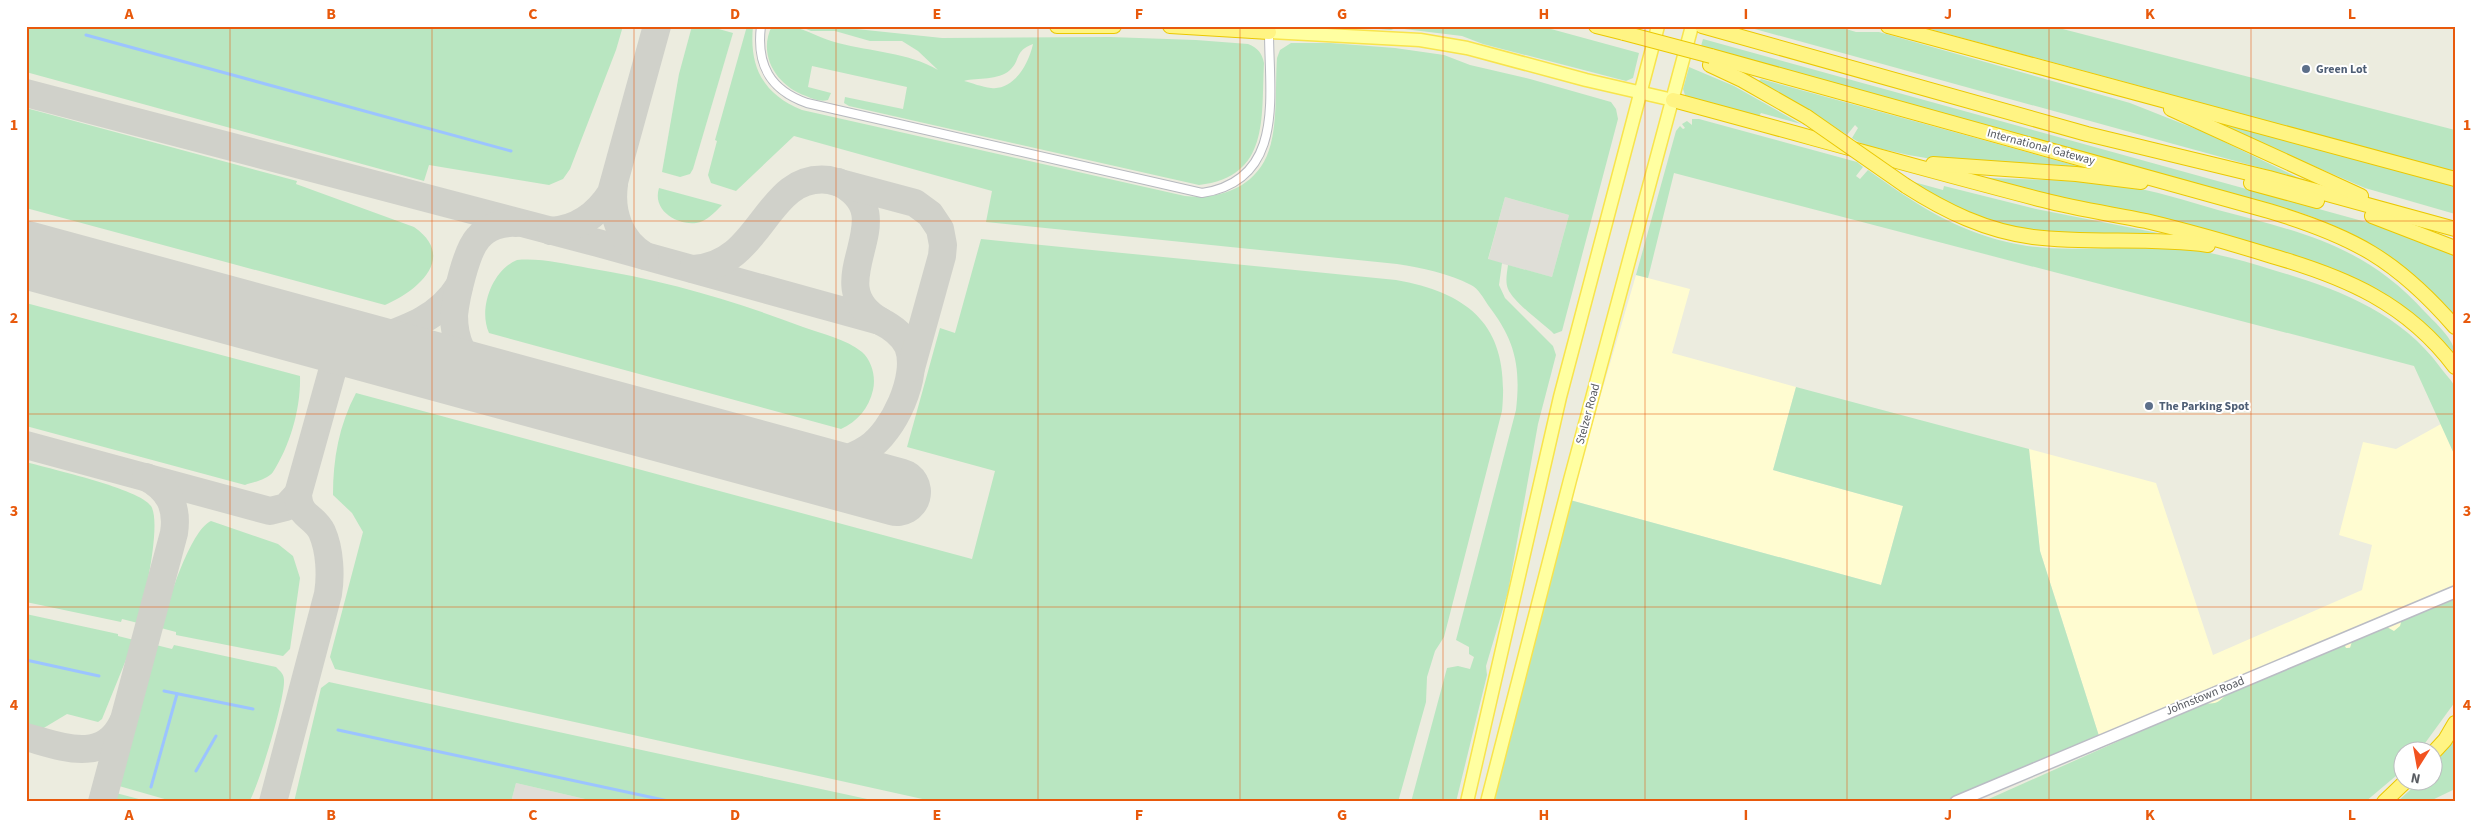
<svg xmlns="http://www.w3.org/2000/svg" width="2481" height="828" font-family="'Source Sans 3',sans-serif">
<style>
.commercial{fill:#fffcd1}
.industrial{fill:#dfded7}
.green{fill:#b9e6c1;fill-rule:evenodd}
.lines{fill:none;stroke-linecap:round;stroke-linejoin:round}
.stream{stroke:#9cc4ff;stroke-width:3}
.taxiway{stroke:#d0d1ca;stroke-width:28}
.runway{stroke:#d0d1ca;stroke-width:68}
.minor-casing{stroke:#b7b9bf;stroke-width:10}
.secondary-casing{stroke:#babcc4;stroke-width:14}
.primary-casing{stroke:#f8e44c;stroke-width:15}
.motorway-casing{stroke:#ebc800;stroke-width:16}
.minor{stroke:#fff;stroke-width:8}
.secondary{stroke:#fff;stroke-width:11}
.primary{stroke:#ffffa1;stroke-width:12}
.motorway{stroke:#fff483;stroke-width:14}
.motorway-bridge-casing{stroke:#ebc800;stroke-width:16;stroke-linecap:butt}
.motorway-bridge{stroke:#fff483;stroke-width:14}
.grid{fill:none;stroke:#e8590c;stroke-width:1;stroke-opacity:0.55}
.service-dot{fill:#5c6f8a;stroke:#fff;stroke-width:2}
.labels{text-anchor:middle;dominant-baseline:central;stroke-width:4;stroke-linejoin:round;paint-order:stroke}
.service-label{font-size:12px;font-weight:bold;fill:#4e5e75;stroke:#fff;text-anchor:start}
.street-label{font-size:12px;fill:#585b61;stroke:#fff}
.neatline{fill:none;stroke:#e8590c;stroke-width:2}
.grid-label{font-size:16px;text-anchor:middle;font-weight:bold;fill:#e8590c}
</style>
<rect width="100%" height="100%" fill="#ececdf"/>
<g class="commercial">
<polygon points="1636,275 1690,289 1672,353 1796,387 1773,470 1903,506 1881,585 1570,500"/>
<polygon points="2441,424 2455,456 2455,593 2394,631 2229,691 2222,700 2213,705 2204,703 2105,747 2099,736 2040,551 2029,449 2156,483 2213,655 2362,590 2372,545 2339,535 2363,442 2396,449"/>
</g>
<g class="industrial">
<polygon points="1505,197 1569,215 1552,277 1488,260"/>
<polygon points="516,783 598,802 511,802"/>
</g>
<g class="green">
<polygon points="26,26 623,26 616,50 570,169 563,179 549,185 429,165 424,181 26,72"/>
<polygon points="692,26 708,26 733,33 693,169 690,174 680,177 662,172 679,74"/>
<path d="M747 26H753C749 67 763 94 802 110L1185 196C1220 200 1257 187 1269 150 1278 124 1275 86 1277 58L1280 50 1291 43H1330L1395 48 1444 55 1470 65 1530 79 1611 102 1616 109 1618 119 1562 331 1554 334C1543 323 1514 303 1508 289 1505 282 1507 273 1508 265L1552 277 1569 215 1505 197 1488 259 1502 263 1499 285 1505 298 1553 346 1556 355 1538 424 1508 592 1486 666 1487 675 1456 802H1411L1447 668 1458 666 1470 669 1474 657 1469 654V647L1456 640 1516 410C1521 366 1515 340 1488 305 1484 299 1478 288 1471 285 1448 273 1422 268 1397 264L986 222 992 191 794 136 736 191 711 183 708 175 717 141 715 140Z"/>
<path d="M772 26C778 26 785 25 791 26 807 30 822 39 838 43 872 52 907 52 938 70L918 51 902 41H870L835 31H811L799 26H828L942 38 1110 37 1196 40 1248 44C1258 48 1262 53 1264 63 1261 118 1270 177 1199 185L849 106 844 103 845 97 903 109 907 87 812 66 808 87 831 93 828 100C820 102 813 99 806 96 777 86 757 55 772 26ZM1033 44C1029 63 1014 91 991 88 982 87 972 83 964 81 978 77 998 81 1010 70 1021 60 1014 51 1033 44Z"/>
<polygon points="1343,26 1540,26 1639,53 1633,78 1626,81 1483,44 1462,36 1396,28 1391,30"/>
<polygon points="1744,26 1836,26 1856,32 1879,32 2130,103 2206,133 2301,179"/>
<polygon points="1919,26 2051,26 2455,130 2455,172"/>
<path d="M1703 39 2377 225 2455 256V317C2407 262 2367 236 2299 212L1947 116 1701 46Z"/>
<polygon points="1689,67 1734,86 1801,124 1761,113 1759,116 1751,114 1689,97 1685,95 1683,89"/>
<path d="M1761 79 2092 170C2025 166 1956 167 1891 151 1877 148 1863 146 1852 138L1858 128 1855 125 1847 135 1815 114 1757 82Z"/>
<path d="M26 108 297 181 296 184 414 227C457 257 419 290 385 305L26 208Z"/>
<path d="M1692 119H1699L1857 162 1863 167 1856 176 1860 179 1868 170C1913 202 1952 229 2007 242 2056 254 2105 246 2154 247 2195 247 2235 258 2273 270 2335 288 2400 312 2440 367 2444 373 2453 381 2455 388 2458 403 2455 439 2455 456L2414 366 1674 173 1648 278 1636 275 1676 131 1680 126 1683 129 1685 128 1682 124 1687 121 1692 125Z"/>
<polygon points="2217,120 2455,185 2455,214 2365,188 2216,124"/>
<path d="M1974 177C2023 180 2074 179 2122 186 2155 190 2186 201 2218 210 2300 232 2365 245 2425 312 2435 323 2455 339 2455 355 2423 316 2386 293 2341 273Z"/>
<path d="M1910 181 1943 190 1944 186 2036 209 2158 233C2105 234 2049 239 1998 225 1966 216 1938 199 1910 181Z"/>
<path d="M659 188 722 205C715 212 706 222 696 223 676 225 652 210 659 188Z"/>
<path d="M981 239 1396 280C1474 294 1510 329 1502 411L1444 637 1435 651 1427 677 1426 702 1398 802H936L335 669 330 657 363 532 352 513 333 495C333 459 339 425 356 393L972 559 995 471 907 447 940 328 955 333Z"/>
<path d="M517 260C541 258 565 264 588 268 663 280 732 300 803 327 822 334 846 339 862 352 872 361 876 377 873 390 869 408 857 422 841 429L489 333C478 309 492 270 517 260Z"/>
<path d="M26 303 300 376C301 408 290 446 273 472 267 480 253 482 245 485L26 426Z"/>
<polygon points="1796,387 2029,449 2040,551 2099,736 1943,802 1492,802 1570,500 1881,585 1903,506 1773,470"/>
<path d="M26 462C51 469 140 489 151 506 162 523 144 602 138 623L122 619 121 622 26 602Z"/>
<path d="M211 521 278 544 293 556 300 578 290 649 283 656 176 635V632L161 628C167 605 190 530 211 521Z"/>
<path d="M2455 599V702L2420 750H2404L2403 770 2365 802H1982L2204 703C2217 705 2221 701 2229 691L2344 644 2346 648H2350L2353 638 2385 626 2394 631 2400 626 2402 619 2436 604 2437 607Z"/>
<polygon points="26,614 118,634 118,636 134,640 102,719 98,722 67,714 42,729 26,724"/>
<path d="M156 645 172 649 174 645 276 667C280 671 284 674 284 680 285 699 259 785 249 802H175L119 786Z"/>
<polygon points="329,682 881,802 598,802 516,783 511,802 294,802 321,688"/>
<polygon points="2455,739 2455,789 2428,802 2397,802 2420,781 2434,780 2434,765"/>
<polygon points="116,793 150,802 114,802"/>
</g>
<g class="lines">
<g class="stream">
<polyline points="86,35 511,151"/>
<polyline points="26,660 99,676"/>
<polyline points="164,691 253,709"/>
<polyline points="338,730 673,802"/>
<polyline points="196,771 216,736"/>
<polyline points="151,787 177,694"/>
</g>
<g class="taxiway">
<path d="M26 93 598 243 880 321C892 327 902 334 908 346 920 376 893 432 868 448 846 463 823 464 798 465"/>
<path d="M838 182C909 217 814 283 880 321"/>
<path d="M614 184C610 213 620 241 645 256"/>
<path d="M551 231C577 229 597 215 611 193L657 26"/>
<path d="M693 269C763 266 765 172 829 180L915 203 930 214 940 229 943 245 942 256 911 368"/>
<polyline points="316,334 371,337"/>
<path d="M334 363 340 354 346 351C387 333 434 327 459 286"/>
<path d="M496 383C480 374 468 365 461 349 456 339 454 326 454 315 456 297 466 251 478 238 487 227 502 222 516 223"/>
<polyline points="26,445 270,511 286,507 298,494"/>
<path d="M26 737C60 746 103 765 123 722"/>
<path d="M102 802 174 533C178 507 169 489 146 477"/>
<path d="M273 802 328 594C331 576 330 550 322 532 314 515 299 518 298 494L332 372"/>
</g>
<polyline class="runway" points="26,255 897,492"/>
<defs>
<path id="minor" d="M761 26C756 65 770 90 807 103L1202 193C1286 180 1269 95 1269 32"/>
<polyline id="secondary" points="1956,802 2455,592"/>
<g id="primary">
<polyline points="1269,32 1420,40 1467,48 1586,80 1673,100"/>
<polyline points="1467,802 1560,397 1658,26"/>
<polyline points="1487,802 1570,480 1692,26"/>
</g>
<g id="motorway">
<polyline points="1057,26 1114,26"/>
<polyline points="1170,26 1269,32"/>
<polyline points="1596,26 1624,33"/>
<polyline points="1702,26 2087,134 2269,178 2455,229"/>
<polyline points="1888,26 2455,179"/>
<path d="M1711 56 2269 211C2353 236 2397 260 2455 327"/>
<polyline points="1710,65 1742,80 1807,117"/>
<path d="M1673 100C1796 133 1919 168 2043 200 2077 209 2112 214 2146 221 2188 231 2230 243 2272 256 2345 277 2407 303 2455 367"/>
<polyline points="2171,109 2361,196"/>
<polyline points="1933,164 2076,174 2141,182"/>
<polyline points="2251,183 2317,201"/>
<path d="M1906 186C1945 211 1986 231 2033 237 2091 244 2150 237 2208 245"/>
<polyline points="2372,216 2455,248"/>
<polyline points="2434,752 2445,740 2455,723"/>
<polyline points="2384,802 2407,780"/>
</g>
</defs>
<use href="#minor" class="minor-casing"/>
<use href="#secondary" class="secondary-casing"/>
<use href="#primary" class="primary-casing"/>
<use href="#motorway" class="motorway-casing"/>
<use href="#minor" class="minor"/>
<use href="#secondary" class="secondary"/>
<use href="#primary" class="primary"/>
<use href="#motorway" class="motorway"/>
<defs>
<g id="motorway-bridge">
<polyline points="1624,33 1711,56"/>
<polyline points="1807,117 1906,186"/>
</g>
</defs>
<use href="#motorway-bridge" class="motorway-bridge-casing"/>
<use href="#motorway-bridge" class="motorway-bridge"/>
</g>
<path class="grid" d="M230 26V802M432 26V802M634 26V802M836 26V802M1038 26V802M1240 26V802M1443 26V802M1645 26V802M1847 26V802M2049 26V802M2251 26V802M26 221H2455M26 414H2455M26 607H2455"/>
<g class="service-dot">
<circle cx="2306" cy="69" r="5"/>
<circle cx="2149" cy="406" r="5"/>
</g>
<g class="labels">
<g class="service-label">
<text x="2316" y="69">Green Lot</text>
<text x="2159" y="406">The Parking Spot</text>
</g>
<g class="street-label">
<text transform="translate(2041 147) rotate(15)">International Gateway</text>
<text transform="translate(1588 414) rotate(-75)">Stelzer Road</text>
<text transform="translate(2205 696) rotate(-22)">Johnstown Road</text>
</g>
</g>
<rect width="2481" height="828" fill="none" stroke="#ffffff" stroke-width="55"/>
<g transform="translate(2418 766) rotate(191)"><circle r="24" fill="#ffffff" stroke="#bcbdc0"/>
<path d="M0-4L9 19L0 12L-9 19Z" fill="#f25320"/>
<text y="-8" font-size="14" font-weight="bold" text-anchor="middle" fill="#585b61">N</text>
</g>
<rect x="28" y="28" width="2426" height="772" class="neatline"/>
<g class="grid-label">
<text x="129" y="19">A</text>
<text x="331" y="19">B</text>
<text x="533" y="19">C</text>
<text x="735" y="19">D</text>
<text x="937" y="19">E</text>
<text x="1139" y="19">F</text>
<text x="1342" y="19">G</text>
<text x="1544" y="19">H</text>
<text x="1746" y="19">I</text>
<text x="1948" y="19">J</text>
<text x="2150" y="19">K</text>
<text x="2352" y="19">L</text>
<text x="14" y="130">1</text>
<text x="2467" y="130">1</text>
<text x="14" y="323">2</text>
<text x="2467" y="323">2</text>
<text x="14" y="516">3</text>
<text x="2467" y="516">3</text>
<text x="14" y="710">4</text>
<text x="2467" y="710">4</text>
<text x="129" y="820">A</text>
<text x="331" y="820">B</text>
<text x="533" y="820">C</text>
<text x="735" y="820">D</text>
<text x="937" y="820">E</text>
<text x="1139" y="820">F</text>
<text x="1342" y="820">G</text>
<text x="1544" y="820">H</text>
<text x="1746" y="820">I</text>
<text x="1948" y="820">J</text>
<text x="2150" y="820">K</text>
<text x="2352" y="820">L</text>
</g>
</svg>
